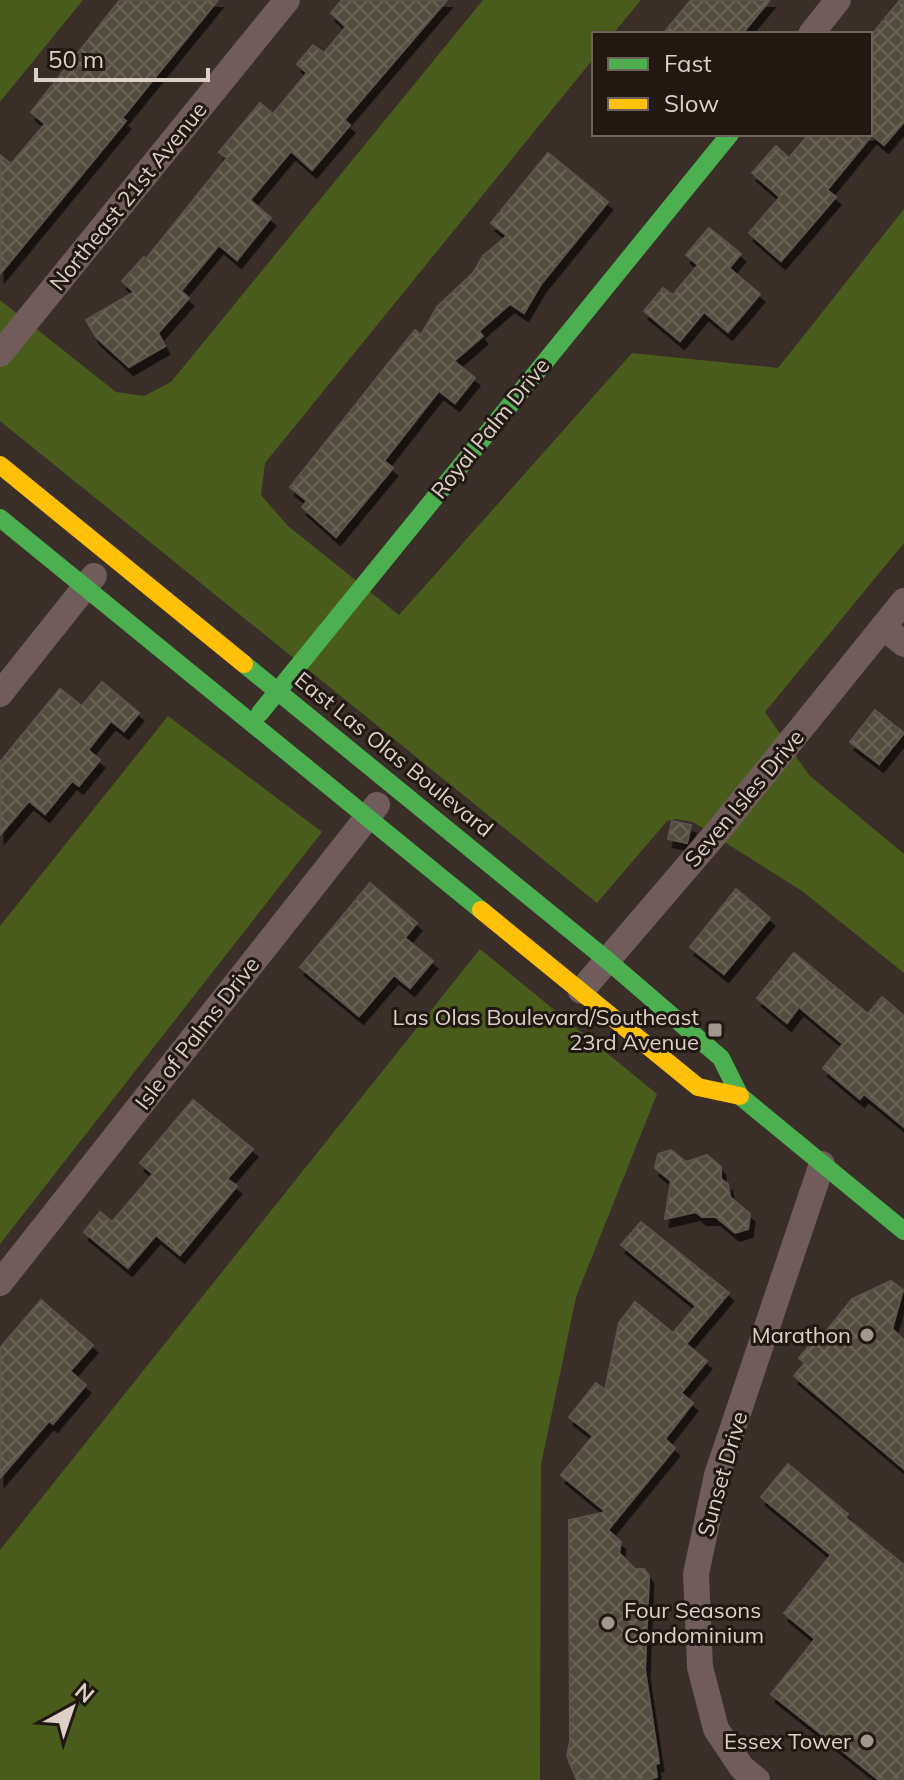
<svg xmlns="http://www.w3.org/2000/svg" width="904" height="1780" font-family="Mulish,sans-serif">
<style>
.water{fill:#495c1b}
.building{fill:url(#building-cross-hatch);stroke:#5c544d;stroke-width:2;filter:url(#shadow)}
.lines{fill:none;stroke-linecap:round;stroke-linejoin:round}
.street{stroke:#705c5a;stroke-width:26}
.fast{stroke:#4caf50;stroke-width:18}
.slow{stroke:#ffc107;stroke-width:18}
.poi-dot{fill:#a3978f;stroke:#211812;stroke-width:3}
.labels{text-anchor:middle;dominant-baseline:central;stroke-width:6;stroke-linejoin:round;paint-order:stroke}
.street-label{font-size:22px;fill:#dcd0c7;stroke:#211812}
.poi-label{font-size:22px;fill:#dcd0c7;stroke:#211812;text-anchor:end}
</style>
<defs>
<pattern id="building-cross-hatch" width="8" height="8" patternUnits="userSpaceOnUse" patternTransform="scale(2)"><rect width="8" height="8" fill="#534b3d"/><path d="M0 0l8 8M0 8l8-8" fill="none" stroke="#6b6458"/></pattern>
<filter id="shadow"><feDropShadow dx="4.5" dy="8" stdDeviation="0" flood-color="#0009"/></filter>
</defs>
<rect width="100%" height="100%" fill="#392e28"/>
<g class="water">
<polygon points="0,0 83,0 0,102"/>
<polygon points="483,0 641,0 613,34 594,34 594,58 265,463 261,495 288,526 399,615 632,353 778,368 904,209 904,543 765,712 809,775 904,854 904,973 802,891 693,822 676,819 667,821 597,903 0,421 0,300 116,392 144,396 171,382"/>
<polygon points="168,716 322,832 0,1244 0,926"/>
<polygon points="480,949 657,1094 576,1297 541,1465 540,1780 0,1780 0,1550"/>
</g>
<g class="building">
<polygon points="120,0 218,0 122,118 126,121 0,274 0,155 11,164 45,124 31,112"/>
<polygon points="342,0 447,0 344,120 350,125 312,170 291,151 250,200 271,218 237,260 219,245 181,291 189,298 158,333 165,346 129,367 96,337 86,320 134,292 122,281 144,257 146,259 227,158 219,152 260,103 273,114 307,73 297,64 313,45 324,53 346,27 331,13"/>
<polygon points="691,0 770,0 742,34 663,34"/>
<polygon points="900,0 904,0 904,122 884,145 872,135 827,190 836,197 781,261 749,233 780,197 752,173 776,146 789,158 809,134 871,134 870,37"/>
<polygon points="548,153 608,202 541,284 524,313 510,304 479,331 483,336 454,361 475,378 455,403 439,391 384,461 393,468 336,537 302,507 307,501 290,487 415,330 421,335 437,307 473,273 483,256 507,236 491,223"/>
<polygon points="709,228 741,254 729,268 760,294 728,332 704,312 680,341 644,311 663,288 673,295 698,265 686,255"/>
<polygon points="102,682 139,713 124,731 111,721 88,750 100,760 79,786 72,781 45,814 29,801 0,835 0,762 60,689 82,706"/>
<polygon points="875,710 904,733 879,764 850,742"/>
<polygon points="672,821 691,825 687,843 668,839"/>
<polygon points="370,883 417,923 405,938 433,961 410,988 394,975 359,1016 300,967"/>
<polygon points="736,889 770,918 724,974 690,947"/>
<polygon points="794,953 868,1014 882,997 904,1016 904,1127 864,1094 860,1099 823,1068 843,1044 799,1007 787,1023 757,998"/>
<polygon points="193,1100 253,1149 227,1179 237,1186 180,1255 156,1235 128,1268 84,1232 100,1212 112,1222 153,1174 140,1163"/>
<polygon points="671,1150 686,1162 707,1155 721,1167 721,1179 728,1184 730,1197 750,1214 748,1229 735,1233 716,1217 702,1217 696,1212 665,1219 671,1181 655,1168 658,1154"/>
<polygon points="641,1222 729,1293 686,1344 707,1361 681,1393 693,1403 665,1439 675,1448 608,1530 621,1542 619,1553 635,1569 644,1569 649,1576 645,1670 659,1763 655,1764 657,1777 646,1780 577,1780 567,1756 570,1742 569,1520 606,1512 561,1475 593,1436 569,1417 596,1383 605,1390 619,1323 635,1302 673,1333 696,1306 621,1245"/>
<polygon points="891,1281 903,1290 892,1329 904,1340 904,1469 794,1376 805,1363 799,1358 814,1340 817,1343 852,1299"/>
<polygon points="41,1300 93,1345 70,1371 86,1385 53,1424 49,1421 0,1478 0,1348"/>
<polygon points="788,1464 848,1514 845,1517 904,1565 904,1780 879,1780 771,1694 815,1639 784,1613 831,1555 761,1497"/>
</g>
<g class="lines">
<g class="street">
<polyline points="811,34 838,0"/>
<polyline points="0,354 287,0"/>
<polyline points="883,627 904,644"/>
<polyline points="0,694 94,576"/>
<polyline points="581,991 718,831 904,601"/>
<polyline points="0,1283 377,805"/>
<polyline points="757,1780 742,1768 716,1729 700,1667 696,1574 717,1475 822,1164"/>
</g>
<g class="fast">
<polyline points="0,518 481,910"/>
<polyline points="244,664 607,960 721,1058 740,1096 904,1231"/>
<polyline points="260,713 730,134"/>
</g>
<g class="slow">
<polyline points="0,465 244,664"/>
<polyline points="481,910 698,1087 740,1096"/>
</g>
</g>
<g class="poi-dot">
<rect x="707" y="1022" width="16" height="16" rx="4"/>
<circle cx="867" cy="1335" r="8"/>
<circle cx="608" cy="1623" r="8"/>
<circle cx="867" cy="1741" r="8"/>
</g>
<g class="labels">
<g class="street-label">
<text transform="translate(128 196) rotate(-51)">Northeast 21st Avenue</text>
<text transform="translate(490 428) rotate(-51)">Royal Palm Drive</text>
<text transform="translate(394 754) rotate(39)">East Las Olas Boulevard</text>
<text transform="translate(744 798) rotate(-50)">Seven Isles Drive</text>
<text transform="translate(197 1033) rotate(-52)">Isle of Palms Drive</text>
<text transform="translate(722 1474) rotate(-74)">Sunset Drive</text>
</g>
<g class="poi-label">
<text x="699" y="1017">Las Olas Boulevard/Southeast<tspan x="699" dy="25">23rd Avenue</tspan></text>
<text x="851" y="1335">Marathon</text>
<text x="624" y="1610" text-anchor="start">Four Seasons<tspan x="624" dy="25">Condominium</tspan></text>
<text x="851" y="1741">Essex Tower</text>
</g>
</g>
<rect x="592" y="32" width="280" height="104" fill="#211812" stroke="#6c625a" stroke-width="2"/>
<rect x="608" y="58" width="40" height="12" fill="#4caf50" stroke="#6c625a" stroke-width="2"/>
<text x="664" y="72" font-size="24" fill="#dcd0c7">Fast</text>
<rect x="608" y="98" width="40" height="12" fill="#ffc107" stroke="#6c625a" stroke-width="2"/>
<text x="664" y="112" font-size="24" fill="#dcd0c7">Slow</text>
<g transform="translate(72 1708) rotate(40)" stroke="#211812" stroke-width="6" paint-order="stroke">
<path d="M0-6L14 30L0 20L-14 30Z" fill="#dcd0c7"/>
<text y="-12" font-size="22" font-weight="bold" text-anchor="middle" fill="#dcd0c7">N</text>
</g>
<path d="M36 68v12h172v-12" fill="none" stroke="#dcd0c7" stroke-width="4"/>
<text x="48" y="68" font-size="24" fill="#dcd0c7" stroke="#211812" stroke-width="6" paint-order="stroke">50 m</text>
</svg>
